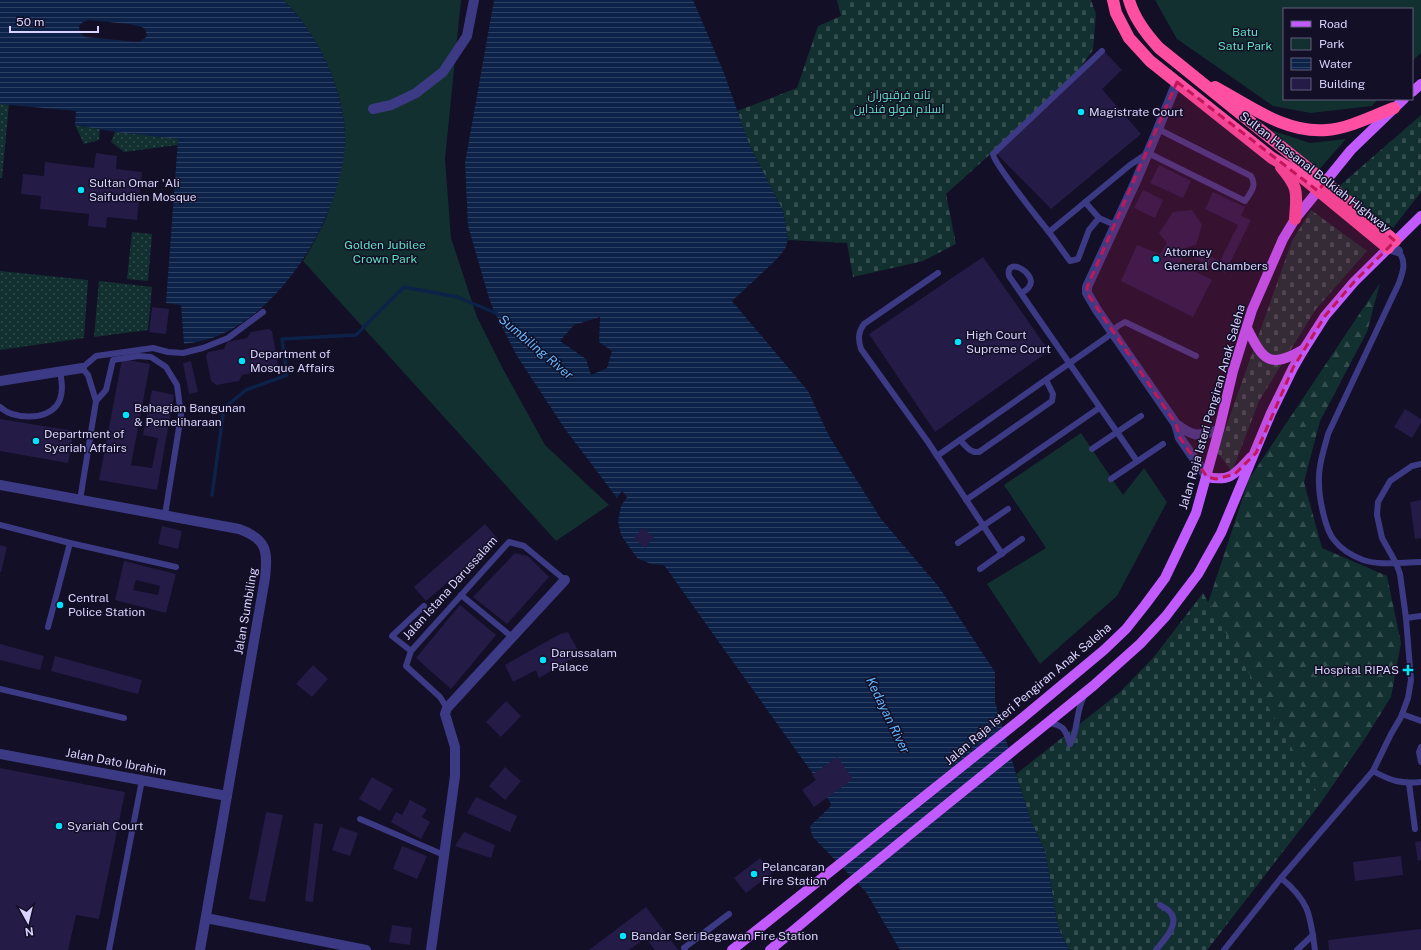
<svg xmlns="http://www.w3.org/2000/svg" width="1421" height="950" font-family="'Public Sans',Cairo,sans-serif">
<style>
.green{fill:#12302f}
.forest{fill:url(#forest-firs)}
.cemetery{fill:url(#cemetery-stones)}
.garden{fill:url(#garden-dots)}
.water{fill:url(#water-rules);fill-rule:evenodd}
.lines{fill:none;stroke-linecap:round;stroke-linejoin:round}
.stream{stroke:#0c2248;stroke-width:3.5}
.building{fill:#241b47;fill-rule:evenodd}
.lane{stroke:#3d3a85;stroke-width:6}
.street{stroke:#3d3a85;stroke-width:10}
.primary{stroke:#c25bff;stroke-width:10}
.highway{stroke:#ff4fa3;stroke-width:12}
.marked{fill:#c2185b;fill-opacity:0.2;stroke:#c2185b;stroke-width:3;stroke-dasharray:8 5;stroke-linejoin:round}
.poi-dot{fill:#00e5ff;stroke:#130f26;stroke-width:1.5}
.labels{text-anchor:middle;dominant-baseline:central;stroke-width:3;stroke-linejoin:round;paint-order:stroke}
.park-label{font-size:12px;fill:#5fe0c0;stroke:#130f26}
.poi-label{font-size:12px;fill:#d9d4ff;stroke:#130f26;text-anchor:start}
.street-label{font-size:12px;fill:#d9d4ff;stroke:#130f26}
.water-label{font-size:13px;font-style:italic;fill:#62b6ff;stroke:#130f26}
</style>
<defs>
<pattern id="forest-firs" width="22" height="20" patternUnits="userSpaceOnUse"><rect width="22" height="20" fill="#12302f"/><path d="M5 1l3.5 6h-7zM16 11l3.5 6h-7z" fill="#344d4e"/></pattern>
<pattern id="cemetery-stones" width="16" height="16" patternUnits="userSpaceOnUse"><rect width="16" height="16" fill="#12302f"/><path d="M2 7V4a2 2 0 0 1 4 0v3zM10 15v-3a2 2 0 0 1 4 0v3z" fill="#344d4e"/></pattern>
<pattern id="garden-dots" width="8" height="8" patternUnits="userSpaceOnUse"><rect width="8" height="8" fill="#12302f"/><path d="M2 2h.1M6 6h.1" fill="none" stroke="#344d4e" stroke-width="1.8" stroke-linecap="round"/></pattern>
<pattern id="water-rules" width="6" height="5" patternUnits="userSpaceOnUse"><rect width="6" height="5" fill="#0c2248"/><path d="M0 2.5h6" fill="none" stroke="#2f4163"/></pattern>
</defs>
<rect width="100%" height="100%" fill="#130f26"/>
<g class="green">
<path d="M283 0H461L445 159 451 238 477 317 502 367 545 445 609 505 556 541 303 261C311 248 319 233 326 218 332 204 334 186 338 171 340 162 344 151 345 142 347 95 317 31 283 0Z"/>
<polygon points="1155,0 1421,0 1421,53 1412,61 1412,9 1284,9 1284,99 1378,99 1372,106 1311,113 1273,106 1177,39"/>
<polygon points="1259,126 1310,143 1346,139 1316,173"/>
<polygon points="1081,433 1123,495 1144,468 1167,502 1117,596 1040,664 987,584 1046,548 1004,485"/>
</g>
<polygon class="forest" points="1380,283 1367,332 1320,421 1304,482 1322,548 1387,576 1401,643 1391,697 1366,737 1322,801 1207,950 1206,609 1249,479"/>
<g class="cemetery">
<polygon points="837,0 1091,0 1096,14 1093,50 1077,72 1037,112 946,194 956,244 923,261 853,277 847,243 788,240 783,211 749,144 737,111 797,88 818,26 841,16"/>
<polygon points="1421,115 1421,192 1393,228 1336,189"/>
<polygon points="1311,210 1367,251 1316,309 1259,401 1232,472 1217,452 1292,241"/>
<polygon points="1203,593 1322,801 1207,950 1069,950 1058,927 1045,851 1031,821 1016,774 1119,693 1153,658"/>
</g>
<g class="garden">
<polygon points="0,104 9,104 2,178 0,178"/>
<polygon points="75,125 100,129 99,140 84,144"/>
<polygon points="115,132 178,138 178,145 124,152 111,142"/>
<polygon points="132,232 152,234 148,281 127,279"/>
<polygon points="0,271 88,280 84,338 0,350"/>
<polygon points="99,281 152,287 148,330 94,337"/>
</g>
<g class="water">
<path d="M0 0H283C318 32 347 96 345 143 341 213 287 305 222 334 210 340 197 342 184 344L181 305 166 303 178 139 115 132 75 125 76 111 0 104ZM88 20 129 24 142 27 145 29 147 36 145 38 139 42 85 37 80 33 79 26 83 22Z"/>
<path d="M494 0H693L724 73 749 144 783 211 788 240 785 249 776 260 732 301 808 391 829 436 881 519 939 587 995 672V702L1016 774 1031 821 1045 851 1058 927 1069 950H900L866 892 812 836 810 826 830 807 831 804 813 774 664 565 651 564 637 558 621 535 618 521 621 506 627 497 622 491 617 498 565 429 517 356 494 311 489 298 468 226 465 163ZM600 317 599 342 612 351 607 368 591 375 586 359 560 341 574 325Z"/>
</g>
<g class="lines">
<polyline class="stream" points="212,495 224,408 246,390 287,375 282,339 356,335 404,287 457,297 496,313"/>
</g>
<g class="building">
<polygon points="1105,52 1122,70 1102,89 1141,134 1051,209 996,153"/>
<polygon points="96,153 117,156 116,169 142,172 137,220 107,217 106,228 88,226 89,214 40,209 41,196 21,194 23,174 44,176 45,162 94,168"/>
<polygon points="1159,165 1191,181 1183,198 1150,183"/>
<polygon points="1143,190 1163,200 1155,218 1134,208"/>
<polygon points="1213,192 1245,207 1241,216 1251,220 1225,273 1193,258 1197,250 1220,261 1238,225 1205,209"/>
<polygon points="1192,210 1202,225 1196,245 1185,248 1180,264 1212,280 1193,317 1121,281 1137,245 1160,254 1167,243 1159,233 1173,212"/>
<polygon points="983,257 1049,351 935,432 869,334"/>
<polygon points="152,307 169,309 166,334 149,332"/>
<polygon points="269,329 272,331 278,365 277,368 242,375 239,381 216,385 211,381 206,356 208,352 224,349 227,342 247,338 251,332"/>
<polygon points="122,359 150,364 131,465 152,468 158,438 143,435 152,390 174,395 157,490 99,480"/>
<polygon points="191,361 198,392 189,394 183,363"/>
<polygon points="1405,409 1421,419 1421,423 1412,438 1394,427"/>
<polygon points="0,419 74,431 68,463 0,451"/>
<polygon points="1421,500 1421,538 1415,539 1410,502"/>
<polygon points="485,524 498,539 426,601 414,587"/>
<polygon points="162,526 182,531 178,549 158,544"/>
<polygon points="642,528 654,537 645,548 634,539"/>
<polygon points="0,545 7,547 1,572 0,572"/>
<polygon points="515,553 528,556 549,577 507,624 473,597"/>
<path d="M124 561 176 574 166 613 115 600ZM136 580 160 586 158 595 133 590Z"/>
<polygon points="460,605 496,635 451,689 416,658"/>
<polygon points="568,632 580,654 539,678 536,670 513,682 505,665 560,634"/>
<polygon points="0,644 44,656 40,670 0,660"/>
<polygon points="55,656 142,680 138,694 51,671"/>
<polygon points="313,665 328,679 312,697 296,684"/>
<polygon points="506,701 521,716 501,737 486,722"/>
<polygon points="837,757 853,779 814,807 802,790 816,780 812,775"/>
<polygon points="505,767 521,781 505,800 489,786"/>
<polygon points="0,768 125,792 99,919 76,915 68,950 0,950"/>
<polygon points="372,777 393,789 380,811 359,799"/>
<polygon points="476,797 517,816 510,832 467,813"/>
<polygon points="410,800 427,809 422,817 430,822 421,839 391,822 396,812 402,815"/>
<polygon points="266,812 283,815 265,902 249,899"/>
<polygon points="314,823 323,824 313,902 305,901"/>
<polygon points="340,827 358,833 350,856 332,850"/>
<polygon points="464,832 495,845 491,858 455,846"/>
<polygon points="1421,841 1421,860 1418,861 1415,842"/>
<polygon points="402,846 427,856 417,879 393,869"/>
<polygon points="1401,856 1403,875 1355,881 1353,862"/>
<polygon points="760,858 772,873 746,893 734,878"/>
<polygon points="646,907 678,950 655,950 646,938 629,950 589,950"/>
<polygon points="392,925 412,928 410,945 389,942"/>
<polygon points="1421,929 1421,950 1329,950 1328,940"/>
</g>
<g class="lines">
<g class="lane">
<path d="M1085 202 1099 218 1089 230 1078 259 1070 261 1049 232 1130 165 1148 153 1245 201C1251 192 1257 186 1251 176L1158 129"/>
<polyline points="1099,218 1115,225"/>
<path d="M1049 232C1040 221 993 162 993 154L1102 51"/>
<path d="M1398 251C1407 261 1403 272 1399 283L1328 434C1324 450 1318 466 1319 483 1319 497 1325 531 1335 541 1341 549 1353 556 1363 560 1381 566 1402 562 1421 562"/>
<path d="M938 273 864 324C858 332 858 339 861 349L928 442 1002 554"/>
<path d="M1021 293C1023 292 1027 290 1029 287 1039 274 1005 255 1009 276L1137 461"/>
<polyline points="96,401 106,390 113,360 138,356 151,357 166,367 177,385 181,415 165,515"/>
<path d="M0 407C13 419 45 421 57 405 64 395 62 382 60 371"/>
<path d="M960 440C966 446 970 453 979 452L1052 401 1053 394 1046 380"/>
<polyline points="1092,449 1141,416"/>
<polyline points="937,456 1107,337 1118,326 1125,322 1196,356"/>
<polyline points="1111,479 1163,444"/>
<polyline points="80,500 96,401 88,375 82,368 96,356 153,348 168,352 183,353 203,348 228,338 263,312"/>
<polyline points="966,500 1099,408"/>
<polyline points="0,525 70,543 176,567"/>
<polyline points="958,543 1008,509"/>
<polyline points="980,569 1022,539"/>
<polyline points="461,595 512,637"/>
<polyline points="1406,618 1421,616"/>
<polyline points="48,627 70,543"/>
<polyline points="411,651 392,636 424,606"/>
<polyline points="0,689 124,718"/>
<polyline points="447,708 440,697 406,666 411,651 509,542 524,546 565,580"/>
<polyline points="1402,714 1421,721"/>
<path d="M1048 723C1064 725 1065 729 1070 744"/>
<path d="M1070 744C1079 729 1075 713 1084 696"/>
<polyline points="1421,747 1419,752 1421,762"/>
<path d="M1373 771C1391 781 1401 784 1421 782"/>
<polyline points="1409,783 1415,829"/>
<polyline points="360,819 444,855"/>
<path d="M1281 878C1310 902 1310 915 1315 950"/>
<polyline points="109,950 142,780"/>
<polyline points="685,950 684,948 729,914"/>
<path d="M1156 950C1163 941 1181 924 1170 912 1168 909 1163 907 1160 905"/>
<polyline points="1224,950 1281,878 1373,771 1391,734 1401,717 1408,698 1411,680 1406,618 1400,574 1396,563 1382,538 1377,515 1378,502 1390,481 1412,466 1421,464"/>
<polyline points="1297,950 1313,935"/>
</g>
<g class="street">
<polyline points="1177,82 1156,134 1136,181 1087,287 1087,293 1097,310 1176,424 1180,438 1207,477"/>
<polyline points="373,109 391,105 416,93 443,72 467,36 474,0"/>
<polyline points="1388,248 1398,251"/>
<polyline points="0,381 82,368"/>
<path d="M1176 424C1196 438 1196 436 1219 430"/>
<path d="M0 485 239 529C267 539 268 551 265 578L200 950"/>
<polyline points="0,754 227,796"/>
<polyline points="206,918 366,950"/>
<polyline points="431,950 455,776 455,747 445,714 447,708 565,580"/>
</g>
<g class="primary">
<polyline points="1412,92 1421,84"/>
<path d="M1247 328C1263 360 1269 370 1304 349"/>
<path d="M1207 477C1231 482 1236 473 1251 457"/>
<polyline points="732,950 1020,720 1104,650 1126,629 1145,605 1165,578 1196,513 1219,430 1233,371 1252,310 1283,239 1295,219 1351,150 1404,99"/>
<polyline points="770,950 850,883 1093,686 1140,644 1166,616 1198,574 1221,533 1271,413 1293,368 1304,349 1325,316 1354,282 1421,216"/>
</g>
<g class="highway">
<polyline points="1113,0 1116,13 1129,38 1150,61 1272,158 1297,173 1388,248"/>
<path d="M1129 0C1134 18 1146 34 1159 48L1325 182 1395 241"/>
<path d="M1215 87C1250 106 1286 134 1327 130 1350 128 1372 116 1394 108"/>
<path d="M1281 167C1299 188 1297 192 1295 219"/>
</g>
</g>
<path class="marked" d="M1177 82 1318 191 1325 182 1395 241 1354 282 1325 316 1293 368 1256 453 1235 474 1216 479 1207 477 1180 438 1176 424 1087 293V287Z"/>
<g class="poi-dot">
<circle cx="1081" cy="112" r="4"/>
<circle cx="81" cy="190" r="4"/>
<circle cx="1156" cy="259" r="4"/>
<circle cx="958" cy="342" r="4"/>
<circle cx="242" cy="361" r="4"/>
<circle cx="126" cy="415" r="4"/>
<circle cx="36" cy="441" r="4"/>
<circle cx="60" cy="605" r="4"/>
<circle cx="543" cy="660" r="4"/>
<path d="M1406 664h4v4h4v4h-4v4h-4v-4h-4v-4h4z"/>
<circle cx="59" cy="826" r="4"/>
<circle cx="754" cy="874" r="4"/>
<circle cx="623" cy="936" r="4"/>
</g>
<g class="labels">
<g class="park-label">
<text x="1245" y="32">Batu<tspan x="1245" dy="14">Satu Park</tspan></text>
<text x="899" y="95">تانه فرقبوران<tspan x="899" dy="14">اسلام فولو فنداين</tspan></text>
<text x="385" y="245">Golden Jubilee<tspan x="385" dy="14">Crown Park</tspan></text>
</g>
<g class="poi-label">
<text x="1089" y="112">Magistrate Court</text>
<text x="89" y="183">Sultan Omar 'Ali<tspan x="89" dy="14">Saifuddien Mosque</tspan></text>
<text x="1164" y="252">Attorney<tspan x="1164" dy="14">General Chambers</tspan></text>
<text x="966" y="335">High Court<tspan x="966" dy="14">Supreme Court</tspan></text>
<text x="250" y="354">Department of<tspan x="250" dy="14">Mosque Affairs</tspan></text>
<text x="134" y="408">Bahagian Bangunan<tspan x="134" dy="14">&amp; Pemeliharaan</tspan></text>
<text x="44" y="434">Department of<tspan x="44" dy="14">Syariah Affairs</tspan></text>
<text x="68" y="598">Central<tspan x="68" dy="14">Police Station</tspan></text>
<text x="551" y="653">Darussalam<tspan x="551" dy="14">Palace</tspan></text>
<text x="1399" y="670" text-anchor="end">Hospital RIPAS</text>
<text x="67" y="826">Syariah Court</text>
<text x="762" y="867">Pelancaran<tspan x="762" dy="14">Fire Station</tspan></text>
<text x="631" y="936">Bandar Seri Begawan Fire Station</text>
</g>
<g class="street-label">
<text transform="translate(1315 172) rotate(38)">Sultan Hassanal Bolkiah Highway</text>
<text transform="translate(1212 407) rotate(-74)">Jalan Raja Isteri Pengiran Anak Saleha</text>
<text transform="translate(450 588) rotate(-48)">Jalan Istana Darussalam</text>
<text transform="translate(246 611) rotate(-80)">Jalan Sumbiling</text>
<text transform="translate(1028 694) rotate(-40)">Jalan Raja Isteri Pengiran Anak Saleha</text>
<text transform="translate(116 762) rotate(11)">Jalan Dato Ibrahim</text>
</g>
<g class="water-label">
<text transform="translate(536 347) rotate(40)">Sumbiling River</text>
<text transform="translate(888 715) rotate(64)">Kedayan River</text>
</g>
</g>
<rect x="1283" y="8" width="130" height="92" fill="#130f26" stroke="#625e7d"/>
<rect x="1291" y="21" width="20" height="6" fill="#c25bff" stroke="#625e7d"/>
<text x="1319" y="28" font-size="12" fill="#d9d4ff">Road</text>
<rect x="1291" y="38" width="20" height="12" fill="#12302f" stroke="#625e7d"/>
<text x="1319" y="48" font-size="12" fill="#d9d4ff">Park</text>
<rect x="1291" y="58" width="20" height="12" fill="url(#water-rules)" stroke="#625e7d"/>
<text x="1319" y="68" font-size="12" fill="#d9d4ff">Water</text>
<rect x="1291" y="78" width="20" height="12" fill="#241b47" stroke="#625e7d"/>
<text x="1319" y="88" font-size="12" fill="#d9d4ff">Building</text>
<g transform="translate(28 922) rotate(172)" stroke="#130f26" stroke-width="3" paint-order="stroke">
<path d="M0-3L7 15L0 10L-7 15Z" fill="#d9d4ff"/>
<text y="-6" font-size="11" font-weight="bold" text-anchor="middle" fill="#d9d4ff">N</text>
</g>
<path d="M10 26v6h88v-6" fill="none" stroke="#d9d4ff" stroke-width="2"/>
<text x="16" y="26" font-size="12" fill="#d9d4ff" stroke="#130f26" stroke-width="3" paint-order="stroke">50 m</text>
</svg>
